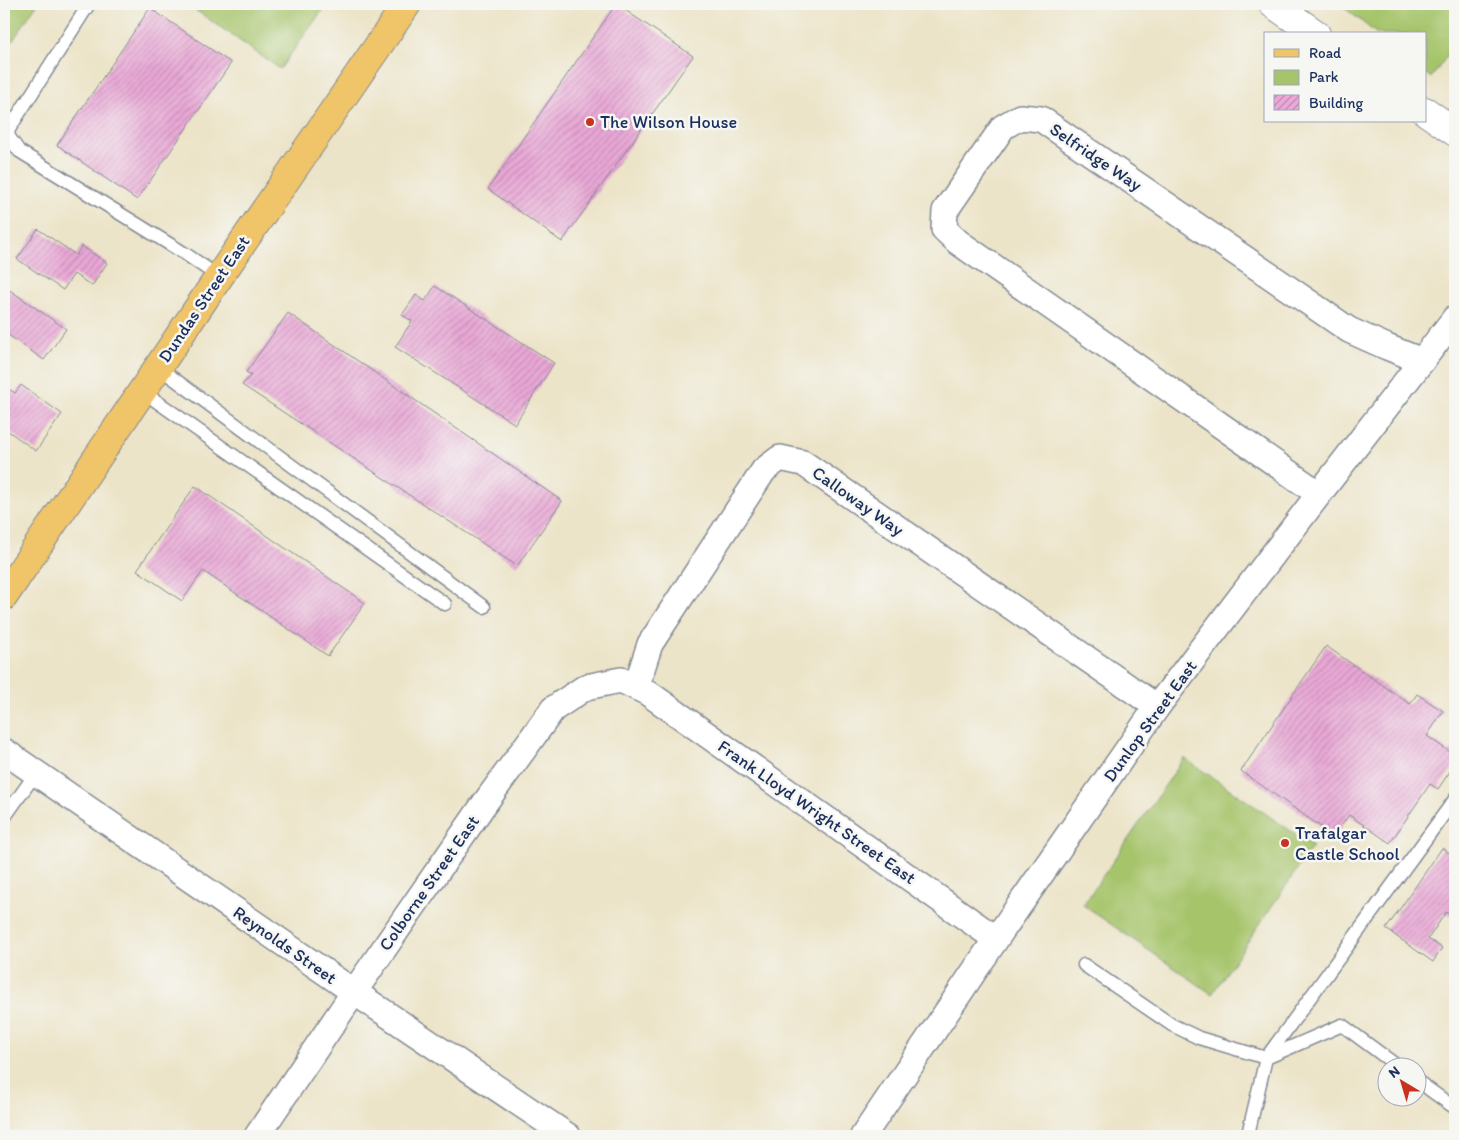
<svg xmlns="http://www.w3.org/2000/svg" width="1459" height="1140" font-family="Itim,sans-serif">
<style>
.green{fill:#a6c46b;stroke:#607a64}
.building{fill:url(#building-hatch)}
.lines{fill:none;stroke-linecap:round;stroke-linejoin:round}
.service-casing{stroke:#848a93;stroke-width:15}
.minor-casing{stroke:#848a93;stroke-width:28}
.tertiary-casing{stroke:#848a93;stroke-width:30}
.primary-casing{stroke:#848a93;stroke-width:30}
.service{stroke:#fff;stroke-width:12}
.minor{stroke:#fff;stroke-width:25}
.tertiary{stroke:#fff;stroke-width:28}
.primary{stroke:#f0c469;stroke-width:28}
.poi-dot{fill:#c8321e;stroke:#f6f6f2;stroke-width:2}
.labels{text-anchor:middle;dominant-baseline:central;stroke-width:5;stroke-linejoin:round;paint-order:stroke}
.poi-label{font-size:18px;fill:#1b2f5e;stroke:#f6f6f2;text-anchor:start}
.street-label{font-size:18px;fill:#1b2f5e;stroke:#f6f6f2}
</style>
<defs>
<pattern id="building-hatch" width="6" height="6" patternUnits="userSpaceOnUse" patternTransform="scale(1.25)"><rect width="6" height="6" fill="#eaa8d6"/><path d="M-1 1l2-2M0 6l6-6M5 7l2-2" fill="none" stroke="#bd89b1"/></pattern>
</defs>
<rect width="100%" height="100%" fill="#f6f6f2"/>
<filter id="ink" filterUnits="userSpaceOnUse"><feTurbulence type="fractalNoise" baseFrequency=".02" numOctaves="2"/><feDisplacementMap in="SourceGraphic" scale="10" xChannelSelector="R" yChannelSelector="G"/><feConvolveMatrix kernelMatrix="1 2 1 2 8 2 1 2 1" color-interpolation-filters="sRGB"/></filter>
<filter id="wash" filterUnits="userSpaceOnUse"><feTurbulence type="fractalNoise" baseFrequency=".0096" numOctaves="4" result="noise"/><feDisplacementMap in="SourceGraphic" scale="20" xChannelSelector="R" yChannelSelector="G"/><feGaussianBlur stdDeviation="1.12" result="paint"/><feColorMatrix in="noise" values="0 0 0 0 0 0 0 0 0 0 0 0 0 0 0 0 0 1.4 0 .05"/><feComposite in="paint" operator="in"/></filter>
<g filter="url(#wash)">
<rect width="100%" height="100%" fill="#ece4c8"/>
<g class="green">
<polygon points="4,4 37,4 4,54"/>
<polygon points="187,4 327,4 280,69"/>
<polygon points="1340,4 1455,4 1455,45 1431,78 1425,73 1425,34 1377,34"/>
<polygon points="1184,758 1313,846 1212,994 1083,905"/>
</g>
<g id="blocks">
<g class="building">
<polygon points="616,4 693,56 562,242 488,189"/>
<polygon points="150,8 231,63 137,200 57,145"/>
<polygon points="38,229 76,255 82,246 107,263 92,286 74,274 63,290 17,259"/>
<polygon points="4,286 66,329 44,360 4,332"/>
<polygon points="435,286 554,363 515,424 395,347 412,321 402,315 416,295 425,301"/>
<polygon points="288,313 562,501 517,566 242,385 251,375 246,372"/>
<polygon points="21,385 62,414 36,451 4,428 4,386 15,393"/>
<polygon points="195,486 365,603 328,656 203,571 182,601 137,570"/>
<polygon points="1326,646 1410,704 1417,694 1443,711 1427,736 1450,752 1454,747 1455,748 1455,764 1438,789 1430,784 1390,843 1349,815 1334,836 1241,771"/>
<polygon points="1442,848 1455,857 1455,918 1446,912 1428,939 1442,948 1433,962 1386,929"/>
</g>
</g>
</g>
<g filter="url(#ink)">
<use href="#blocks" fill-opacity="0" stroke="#848a93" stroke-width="1"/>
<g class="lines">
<defs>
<g id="service">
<polyline points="89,4 8,131 9,137 19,151 187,255 219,277"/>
<polyline points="158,367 484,607"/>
<polyline points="142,391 445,604"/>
<polyline points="4,818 36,773"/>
<polyline points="1084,965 1172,1025 1199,1038 1266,1058 1455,799"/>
<polyline points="1416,1080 1455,1108"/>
<polyline points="1251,1136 1249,1130 1266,1058 1342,1025 1400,1068"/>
</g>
<g id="minor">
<polyline points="1319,494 958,242 944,229 945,211 1003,127 1020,117 1041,119 1349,330 1387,347 1422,361"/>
<polyline points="636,687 650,644 764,470 780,458 803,463 1157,707"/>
<polyline points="4,751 354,992 568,1136"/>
<polyline points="257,1136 354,992 482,807 553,709 586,687 621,680 648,693 996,939"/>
<polyline points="863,1136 996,939 1157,707 1319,494 1455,318"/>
</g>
<g id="tertiary">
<polyline points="1273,4 1316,34"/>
<polyline points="1425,111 1455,132"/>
</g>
<polyline id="primary" points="4,596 219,277 407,4"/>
</defs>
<use href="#service" class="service-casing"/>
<use href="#minor" class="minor-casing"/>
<use href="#tertiary" class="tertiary-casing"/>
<use href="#primary" class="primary-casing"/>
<use href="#service" class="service"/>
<use href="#minor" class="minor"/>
<use href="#tertiary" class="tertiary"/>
<use href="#primary" class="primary"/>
</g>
</g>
<g class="poi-dot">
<circle cx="590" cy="122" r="5"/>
<circle cx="1285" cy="843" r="5"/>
</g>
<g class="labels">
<g class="poi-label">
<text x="600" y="122">The Wilson House</text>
<text x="1295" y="833">Trafalgar<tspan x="1295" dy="21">Castle School</tspan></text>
</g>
<g class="street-label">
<text transform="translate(1096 157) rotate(34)">Selfridge Way</text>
<text transform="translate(204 299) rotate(-56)">Dundas Street East</text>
<text transform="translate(858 501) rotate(35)">Calloway Way</text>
<text transform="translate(1150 721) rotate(-54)">Dunlop Street East</text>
<text transform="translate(817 812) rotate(35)">Frank Lloyd Wright Street East</text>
<text transform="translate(429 883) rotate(-55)">Colborne Street East</text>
<text transform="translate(285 945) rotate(35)">Reynolds Street</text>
</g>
</g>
<rect width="1459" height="1140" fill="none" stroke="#f6f6f2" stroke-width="20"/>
<rect x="1264" y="32" width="162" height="90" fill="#f6f6f2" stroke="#9ea6b7"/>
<rect x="1274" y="49" width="25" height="8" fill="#f0c469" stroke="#9ea6b7"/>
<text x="1309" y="58" font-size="15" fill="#1b2f5e">Road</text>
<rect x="1274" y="70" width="25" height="15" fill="#a6c46b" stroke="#9ea6b7"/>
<text x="1309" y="82" font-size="15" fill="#1b2f5e">Park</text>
<rect x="1274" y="95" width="25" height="15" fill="url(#building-hatch)" stroke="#9ea6b7"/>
<text x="1309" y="108" font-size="15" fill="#1b2f5e">Building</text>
<g transform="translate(1402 1082) rotate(322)"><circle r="24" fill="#f6f6f2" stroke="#9ea6b7"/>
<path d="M0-4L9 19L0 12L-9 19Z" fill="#c8321e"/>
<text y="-8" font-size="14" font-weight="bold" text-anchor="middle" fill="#1b2f5e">N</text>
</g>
</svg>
